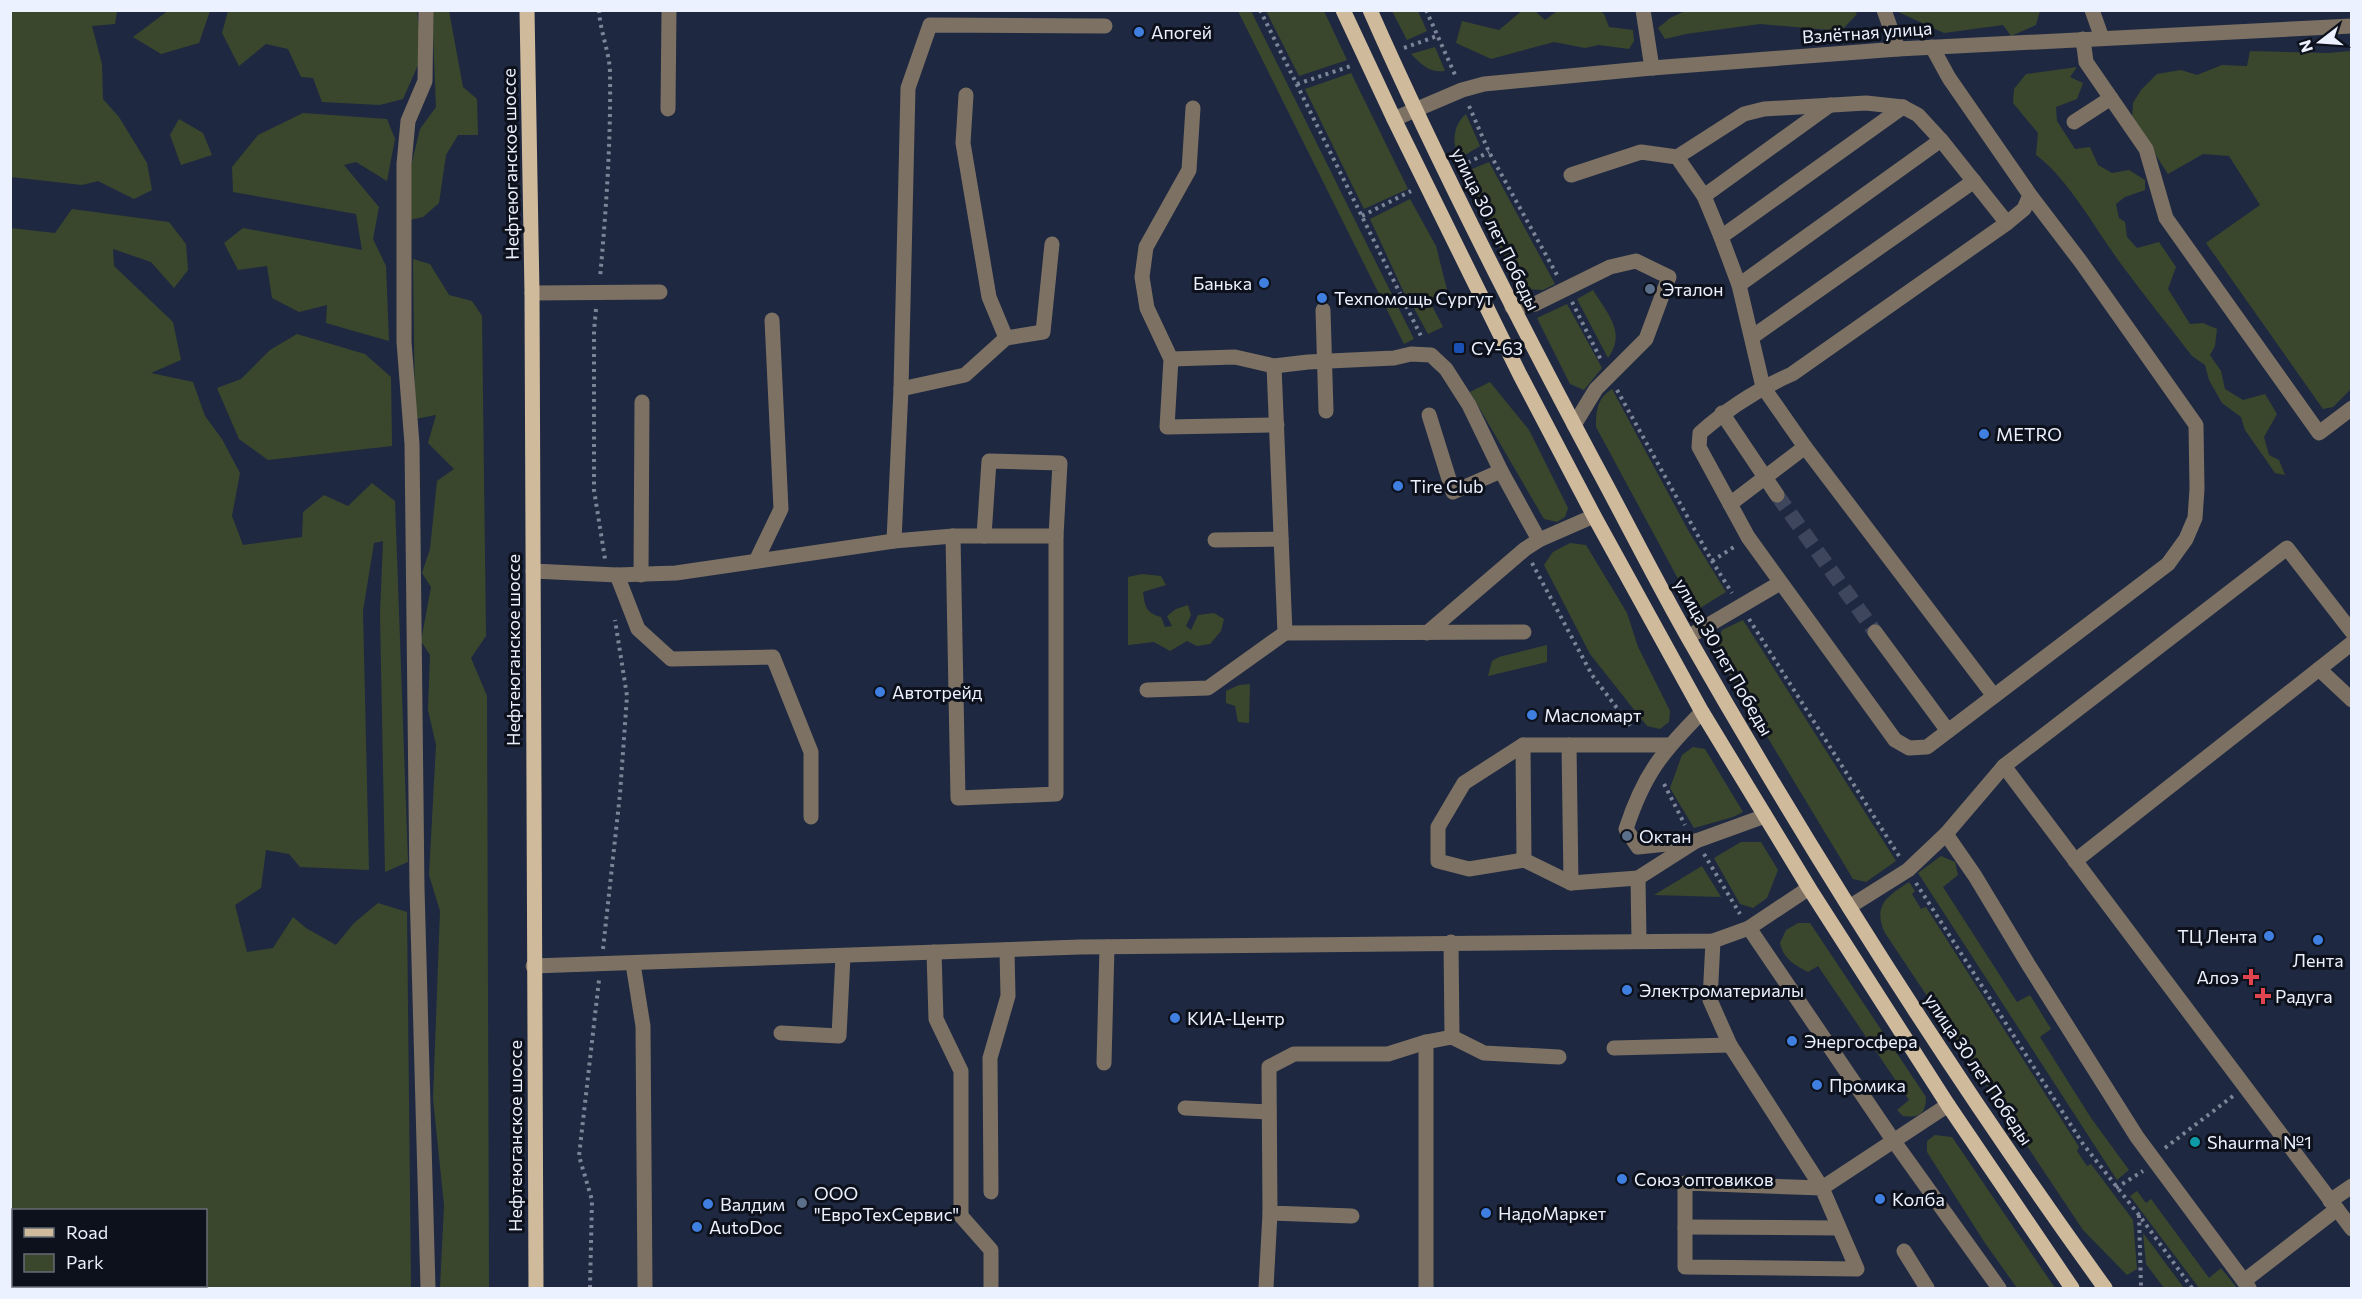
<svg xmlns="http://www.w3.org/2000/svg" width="2362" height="1299" font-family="Commissioner,sans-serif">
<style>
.green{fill:#3a472d;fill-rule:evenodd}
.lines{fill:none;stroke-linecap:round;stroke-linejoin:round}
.minor-tunnel{stroke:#3d465c;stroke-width:15;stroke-dasharray:15 8;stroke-linecap:butt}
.path{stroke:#7c8497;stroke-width:4;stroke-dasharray:3 4.5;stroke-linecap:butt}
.minor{stroke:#7c7163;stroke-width:15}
.major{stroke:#d0ba9c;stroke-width:15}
.shop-dot{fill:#3f7fe0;stroke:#0d111c;stroke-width:2}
.service-dot{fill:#5c6f8a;stroke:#0d111c;stroke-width:2}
.transit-dot{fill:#1a4fb4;stroke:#0d111c;stroke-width:2}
.health-dot{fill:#e0444e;stroke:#0d111c;stroke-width:2}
.culture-dot{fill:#0f9aa8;stroke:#0d111c;stroke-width:2}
.labels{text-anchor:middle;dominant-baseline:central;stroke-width:6;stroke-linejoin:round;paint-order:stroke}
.poi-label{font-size:18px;fill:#ebf1fe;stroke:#0d111c;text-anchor:start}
.street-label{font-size:18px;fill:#ebf1fe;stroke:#0d111c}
</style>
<rect width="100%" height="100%" fill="#1e2840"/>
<g class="green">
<polygon points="169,10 210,11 199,43 161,54 133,37"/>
<polygon points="1523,10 1535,11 1545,20 1557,11 1600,11 1604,14 1609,27 1633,30 1634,41 1629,49 1599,45 1585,48 1554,42 1491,59 1456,43 1462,21 1499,30"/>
<polygon points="10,11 117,11 115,24 92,26 102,64 103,99 119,117 147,163 152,190 134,199 98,181 82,185 11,177"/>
<polygon points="228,11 417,11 422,56 403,99 380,105 322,102 313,78 301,77 288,49 266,44 239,66 222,33"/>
<polygon points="432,11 449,11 463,87 477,99 478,135 458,135 446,155 439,203 423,217 410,220 408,178 420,129 436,107"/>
<polygon points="1238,11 1251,11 1414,339 1404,344"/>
<polygon points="1266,11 1324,11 1347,60 1299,76"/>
<polygon points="1392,11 1418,11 1427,31 1407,40"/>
<polygon points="1855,11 1857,14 1841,31 1760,24 1686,34 1665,39 1658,28 1670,18 1685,11"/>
<polygon points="1896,11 2040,11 2036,25 2011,36 2003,25 1944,33"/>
<path d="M1435 47 1445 71C1429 73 1422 65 1411 54Z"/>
<polygon points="2250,51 2328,53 2351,51 2351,389 2333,407 2323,409 2206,243 2260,205 2229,156 2203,154 2168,174 2132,119 2133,103 2141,90 2157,74 2181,70 2197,75 2222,65 2247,66"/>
<path d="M2077 67 2070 77 2083 83 2077 99 2056 107 2057 121 2075 149 2090 147 2098 165 2112 173 2129 170 2145 180V190L2125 197 2116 204 2119 218 2125 222 2127 237 2137 248 2159 242 2176 267 2168 289 2190 324 2203 323 2217 329 2215 346 2210 355 2221 371 2225 389 2243 400 2265 394 2277 414 2264 437 2269 455 2279 460 2285 475 2275 473 2245 430 2241 417 2222 403 2209 380 2205 365 2192 356C2170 327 2146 298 2124 268 2099 235 2069 179 2036 155L2038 133 2013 103 2014 89 2026 74Z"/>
<polygon points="1351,73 1408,189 1364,209 1305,89"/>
<polygon points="303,113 387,119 395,139 387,181 356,162 344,165 379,207 373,239 386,266 389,341 326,323 327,305 299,312 272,298 267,266 238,270 224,243 243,228 362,250 356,214 233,192 232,167 258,135"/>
<path d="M1466 114 1480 146 1460 158C1451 144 1453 125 1466 114Z"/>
<polygon points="179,119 203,133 212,155 181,165 170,135"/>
<polygon points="1489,162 1555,284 1543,290 1526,289 1514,277 1465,172"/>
<polygon points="1410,199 1436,246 1447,290 1431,299 1406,297 1370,219"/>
<path d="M72 209 169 222 186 244 188 270 174 288 151 262 113 249 114 266 173 322 181 360 151 373 193 382 205 416 222 439 240 473 232 516 243 545 302 537 303 512 324 495 348 506 372 483 395 501 408 862 385 872 380 614 383 541 374 543 363 611 369 870 300 867 289 854 266 850 261 888 235 905 247 952 273 948 293 917 306 928 336 945 354 923 378 903 407 912 411 1288H11V228L55 233ZM14 1210H206V1286H14Z"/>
<polygon points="413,259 430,264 449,295 472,301 482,316 486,636 471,658 487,696 489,1288 440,1288 444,1205 433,1099 440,911 429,875 436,745 428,710 430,655 421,641 431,587 422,573 430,549 437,481 454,469 428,443 436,415 415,419"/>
<path d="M1593 290C1607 313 1627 333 1608 358L1577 299Z"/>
<polygon points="1410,301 1430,302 1443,327 1428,334"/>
<polygon points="1567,304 1602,368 1584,390 1570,384 1537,318"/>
<polygon points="297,334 365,354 391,377 392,446 268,460 239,439 217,388 241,379 270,350"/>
<polygon points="1490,382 1529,430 1568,508 1565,517 1557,522 1544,519 1470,392"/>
<path d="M1612 389 1688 530 1726 592 1697 610 1683 588 1596 427C1596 410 1597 399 1612 389Z"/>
<polygon points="1570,543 1586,545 1627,613 1638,647 1670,711 1669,722 1660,729 1647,726 1590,654 1544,565 1553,552"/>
<path d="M1142 574 1161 576 1166 585 1143 592C1145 607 1146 613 1161 617L1165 627 1172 626 1167 616 1176 609 1188 605 1191 615 1186 626 1191 630 1198 615 1214 613 1224 619 1221 631 1210 644 1197 646 1187 641 1170 651 1154 642 1128 645V577Z"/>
<polygon points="1743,620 1896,861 1866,882 1853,879 1719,657 1719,638 1722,630"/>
<polygon points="1547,645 1547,662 1488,676 1492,661 1499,657"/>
<polygon points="1250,684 1249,723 1238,722 1235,706 1226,703 1226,691 1239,685"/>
<polygon points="1693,747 1705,749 1743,812 1733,817 1694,828 1670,788 1682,755"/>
<polygon points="1741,842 1761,842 1778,870 1767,898 1753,908 1740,904 1714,858"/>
<polygon points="1941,856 1955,862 1958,875 1943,887 2017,1002 2030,995 2051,1029 2040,1037 2091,1118 2129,1170 2117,1180 1918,873"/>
<polygon points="1702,866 1721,897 1654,895"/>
<path d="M1909 882 1915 891 1912 894 1921 909 1926 907 2079 1147 2077 1151 2087 1166 2091 1164 2133 1220 2137 1269 2127 1275 2083 1230 1885 933C1872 905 1888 896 1909 882Z"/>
<path d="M1798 923H1810L1926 1097C1926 1114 1919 1118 1903 1116L1897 1110 1909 1100 1818 966 1808 972C1793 964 1784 959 1780 943L1786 930Z"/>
<polygon points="1935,1135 1952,1137 2055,1288 2017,1288 1985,1243 1927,1152 1927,1141"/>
<polygon points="2137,1191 2146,1203 2151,1199 2209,1278 2221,1268 2237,1288 2199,1288 2130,1196"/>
<polygon points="2143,1233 2184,1288 2164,1288 2146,1264"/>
</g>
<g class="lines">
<polyline class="minor-tunnel" points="1777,495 1875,632"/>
<g class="path">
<path d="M599 10C600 32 610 53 610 74 611 142 606 211 600 278"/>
<polyline points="1260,10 1422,338"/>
<polyline points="1426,10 1456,77"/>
<polyline points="1404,48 1437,36"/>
<polyline points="1297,84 1351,66"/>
<polyline points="1469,106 1489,152 1557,275"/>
<polyline points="1461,166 1489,152"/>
<polyline points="1362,216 1411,191"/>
<polyline points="1572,302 1601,360"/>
<polyline points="596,309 594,331 594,490 605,559"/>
<polyline points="1617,390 1712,561 1732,593"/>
<polyline points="1712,561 1734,547"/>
<polyline points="1532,563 1592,675 1632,728"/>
<polyline points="1749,619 1899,856"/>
<polyline points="1664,784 1685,825"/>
<polyline points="1704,854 1740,914"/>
<polyline points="1916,883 2083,1144 2139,1215 2192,1288"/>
<polyline points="603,949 620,794 627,696 615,620"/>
<polyline points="2165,1148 2233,1096"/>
<polyline points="2116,1188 2143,1171"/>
<polyline points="2139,1215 2141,1286 2143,1288"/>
<polyline points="590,1288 592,1200 579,1156 599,980"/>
</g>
<g class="minor">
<polyline points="426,10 425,81 408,121 404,164 404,342 412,444 417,888 428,1288"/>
<polyline points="1643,10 1652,68"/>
<polyline points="1884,10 1898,49"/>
<polyline points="2092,10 2102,38"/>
<polyline points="2083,39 2086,62 2146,149 2166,218 2319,433 2352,408"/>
<path d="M1932 47 1949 78 2030 195 2081 262 2196 425 2197 489 2195 518 2186 539 2168 564 1927 747 1909 748 1895 740 1748 537 1699 447 1700 433C1728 408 1758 389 1792 374L2007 223 2024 209 2030 195"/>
<polyline points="966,95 963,143 989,297 1006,338"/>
<polyline points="1193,108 1189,170 1146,247 1142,277 1147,308 1171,359 1167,427 1277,425"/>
<polyline points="668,109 669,10"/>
<polyline points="1394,119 1462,90 1484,84 1652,68 1898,49 2352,26"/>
<polyline points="2074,122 2111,98"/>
<polyline points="1677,157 1744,114 1764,109 1866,103 1903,107 1918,115 1941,140 2007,223"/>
<polyline points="1571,175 1641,152 1677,157 1704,196 1721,237 1739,285 1763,387 1805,447 1994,696"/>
<polyline points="1704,196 1830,105"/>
<polyline points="1721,237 1903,107"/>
<polyline points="1739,285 1941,140"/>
<polyline points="532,293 660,292"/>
<polyline points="1512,307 1535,304 1610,267 1636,261 1669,277 1646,339 1596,389 1574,425"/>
<polyline points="1323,310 1326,411"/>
<polyline points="1752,337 1974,181"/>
<polyline points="1171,359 1235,357 1274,366 1308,362 1394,358 1411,354 1431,355 1446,369 1469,405 1501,471 1539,540"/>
<polyline points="1274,366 1285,633 1524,632"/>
<polyline points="901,389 965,375 1006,338 1043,332 1052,244"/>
<polyline points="1722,413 1777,495"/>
<polyline points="1429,415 1453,492 1501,471"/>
<polyline points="1730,504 1805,447"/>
<polyline points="953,536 958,798 1056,794 1056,536 1060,463 989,461 984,536"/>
<polyline points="1215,540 1281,539"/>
<polyline points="894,541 901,389 908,88 930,25 1105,26"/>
<polyline points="756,561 781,509 772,320"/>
<polyline points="533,571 617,575 676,573 894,541 953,536 1056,536"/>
<polyline points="617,575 638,629 671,659 773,657 811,752 811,817"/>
<polyline points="641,575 642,402"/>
<polyline points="1875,632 1948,731"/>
<polyline points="1427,633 1525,549 1539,540 1594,516"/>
<polyline points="1688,637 1780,583"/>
<polyline points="2319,669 2352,700"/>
<polyline points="1147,690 1208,688 1285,633"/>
<path d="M1702 712C1662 752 1644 774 1626 829L1638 847 1696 841 1765 816"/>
<polyline points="1523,745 1464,783 1438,827 1438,861 1469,869 1524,860"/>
<polyline points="1569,745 1571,883"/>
<polyline points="1669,745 1523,745 1524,860 1571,883 1638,878 1696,841"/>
<polyline points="2004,766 2352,1229"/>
<polyline points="1946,834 1975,876 2028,964 2137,1137 2249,1288"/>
<polyline points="2075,861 2352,643"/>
<polyline points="1638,878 1639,941"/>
<polyline points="1849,907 1908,870 1946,834 2004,766 2287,548 2352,632"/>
<polyline points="1749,928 1893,1140 1999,1288"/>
<polyline points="1713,941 1710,1000 1730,1045 1822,1188 1857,1269 1685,1267 1685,1183 1822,1188 1948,1105"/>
<polyline points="1451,942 1452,1037"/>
<polyline points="934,952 936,1019 961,1071 961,1216 991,1250 991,1288"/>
<polyline points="633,964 643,1026 645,1288"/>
<polyline points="533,966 1080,947 1713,941 1749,928 1809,888"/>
<polyline points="781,1033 839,1036 843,956"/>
<polyline points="1426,1042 1426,1288"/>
<polyline points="1614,1048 1730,1045"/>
<polyline points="1104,1063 1107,947"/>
<polyline points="1185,1108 1269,1112"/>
<polyline points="991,1192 990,1058 1008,996 1007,950"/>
<polyline points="2330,1201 2352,1186"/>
<polyline points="1352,1216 1270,1213 1269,1067 1294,1054 1388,1054 1426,1042 1452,1037 1484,1053 1559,1057"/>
<polyline points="1685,1227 1839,1228"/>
<polyline points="1904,1251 1927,1288"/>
<polyline points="2244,1281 2337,1209"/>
<polyline points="1266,1288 1270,1213"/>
</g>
<g class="major">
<polyline points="527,10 532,293 536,1288"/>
<polyline points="1343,10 1394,119 1520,375 1594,516 1702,712 1809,888 1948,1105 2072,1288"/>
<path d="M1370 10C1438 164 1515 314 1594 462 1626 521 1656 581 1689 639 1816 862 1955 1080 2105 1288"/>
</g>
</g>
<g class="shop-dot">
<circle cx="1139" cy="32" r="6"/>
<circle cx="1264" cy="283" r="6"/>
<circle cx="1322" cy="298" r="6"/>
<circle cx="1984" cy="434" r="6"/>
<circle cx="1398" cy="486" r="6"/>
<circle cx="880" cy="692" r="6"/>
<circle cx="1532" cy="715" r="6"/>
<circle cx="2269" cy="936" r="6"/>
<circle cx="2318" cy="940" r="6"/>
<circle cx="1627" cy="990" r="6"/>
<circle cx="1175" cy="1018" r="6"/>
<circle cx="1792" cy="1041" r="6"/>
<circle cx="1817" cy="1085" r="6"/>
<circle cx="1622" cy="1179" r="6"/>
<circle cx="1880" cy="1199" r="6"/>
<circle cx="708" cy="1204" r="6"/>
<circle cx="1486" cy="1213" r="6"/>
<circle cx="697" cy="1227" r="6"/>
</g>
<g class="service-dot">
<circle cx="1650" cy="289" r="6"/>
<circle cx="1627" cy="836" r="6"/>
<circle cx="802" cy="1203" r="6"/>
</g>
<rect class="transit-dot" x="1453" y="342" width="12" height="12" rx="3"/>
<g class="health-dot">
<path d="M2248 968h6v6h6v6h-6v6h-6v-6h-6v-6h6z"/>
<path d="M2260 987h6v6h6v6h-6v6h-6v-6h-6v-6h6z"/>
</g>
<circle class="culture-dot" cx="2195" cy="1142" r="6"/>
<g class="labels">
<g class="poi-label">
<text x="1151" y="32">Апогей</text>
<text x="1252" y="283" text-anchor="end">Банька</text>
<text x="1662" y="289">Эталон</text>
<text x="1334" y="298">Техпомощь Сургут</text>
<text x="1471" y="348">СУ-63</text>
<text x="1996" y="434">METRO</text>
<text x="1410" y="486">Tire Club</text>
<text x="892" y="692">Автотрейд</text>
<text x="1544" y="715">Масломарт</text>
<text x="1639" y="836">Октан</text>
<text x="2257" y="936" text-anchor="end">ТЦ Лента</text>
<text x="2318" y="960" text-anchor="middle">Лента</text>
<text x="2239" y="977" text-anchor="end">Алоэ</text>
<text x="1639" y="990">Электроматериалы</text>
<text x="2275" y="996">Радуга</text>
<text x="1187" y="1018">КИА-Центр</text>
<text x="1804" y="1041">Энергосфера</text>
<text x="1829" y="1085">Промика</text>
<text x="2207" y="1142">Shaurma №1</text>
<text x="1634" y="1179">Союз оптовиков</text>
<text x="814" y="1193">ООО<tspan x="814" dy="21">"ЕвроТехСервис"</tspan></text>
<text x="1892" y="1199">Колба</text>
<text x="720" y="1204">Валдим</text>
<text x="1498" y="1213">НадоМаркет</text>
<text x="709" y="1227">AutoDoc</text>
</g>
<g class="street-label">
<text transform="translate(1867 32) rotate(-4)">Взлётная улица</text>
<text transform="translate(510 164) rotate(-91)">Нефтеюганское шоссе</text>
<text transform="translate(1496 229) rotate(64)">улица 30 лет Победы</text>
<text transform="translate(513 650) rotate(-90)">Нефтеюганское шоссе</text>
<text transform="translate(1724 657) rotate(60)">улица 30 лет Победы</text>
<text transform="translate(1979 1069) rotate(56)">улица 30 лет Победы</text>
<text transform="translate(515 1136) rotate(-90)">Нефтеюганское шоссе</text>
</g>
</g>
<rect width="2362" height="1299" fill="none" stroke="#ebf1fe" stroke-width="24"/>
<rect x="12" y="1209" width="195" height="78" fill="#0d111c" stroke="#666b76" stroke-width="1.5"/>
<rect x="24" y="1228" width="30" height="9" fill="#d0ba9c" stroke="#666b76" stroke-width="1.5"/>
<text x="66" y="1239" font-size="18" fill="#ebf1fe">Road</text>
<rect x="24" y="1254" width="30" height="18" fill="#3a472d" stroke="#666b76" stroke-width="1.5"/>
<text x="66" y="1269" font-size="18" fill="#ebf1fe">Park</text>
<g transform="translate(2320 42) rotate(253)" stroke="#0d111c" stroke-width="4.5" paint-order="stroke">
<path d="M0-4.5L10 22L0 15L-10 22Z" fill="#ebf1fe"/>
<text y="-9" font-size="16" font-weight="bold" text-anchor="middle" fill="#ebf1fe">N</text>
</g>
</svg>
